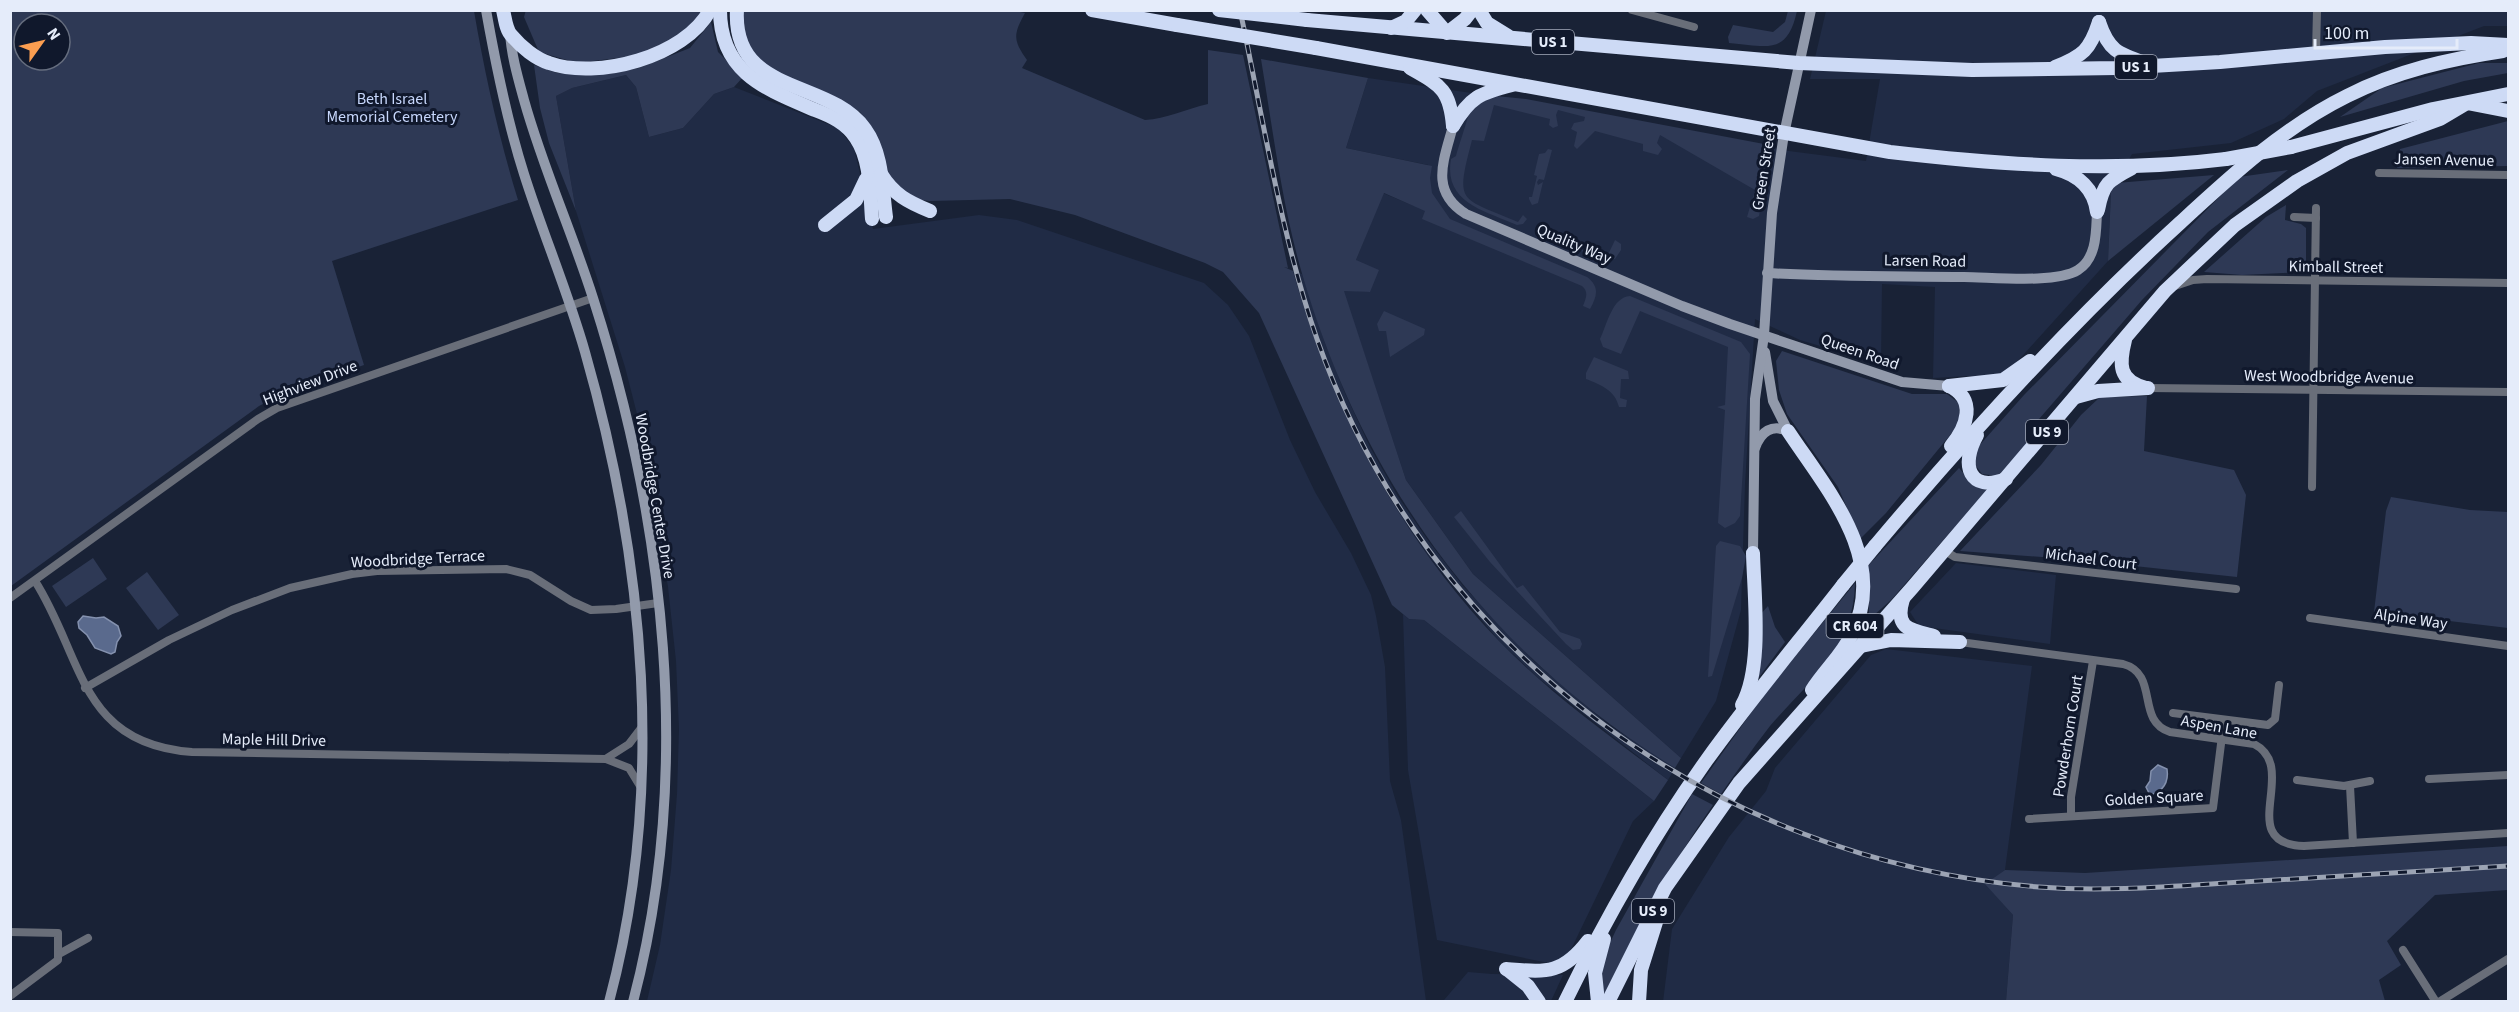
<svg xmlns="http://www.w3.org/2000/svg" width="2519" height="1012" font-family="'Source Sans 3',sans-serif">
<style>
.built{fill:#202b45}
.green{fill:#2e3955;fill-rule:evenodd}
.water{fill:#5a6a8d;stroke:#8491ae;stroke-width:1.5}
.lines{fill:none;stroke-linecap:round;stroke-linejoin:round}
.street{stroke:#696e79;stroke-width:8}
.secondary{stroke:#929aab;stroke-width:10}
.highway{stroke:#cddaf5;stroke-width:14}
.rail-casing{stroke:#9ca4b4;stroke-width:5}
.rail{stroke:#10182c;stroke-width:3;stroke-dasharray:9;stroke-linecap:butt}
.highway-bridge{stroke:#cddaf5;stroke-width:14}
.labels{text-anchor:middle;dominant-baseline:central;stroke-width:6;stroke-linejoin:round;paint-order:stroke}
.shield{fill:#10182c;stroke:#a5acbc;stroke-width:1.5}
.shield-label{font-size:15px;font-weight:bold;fill:#e5ecfa}
.park-label{font-size:16px;fill:#c7d7fc;stroke:#10182c}
.street-label{font-size:16px;fill:#e5ecfa;stroke:#10182c}
</style>
<rect width="100%" height="100%" fill="#192236"/>
<g class="built">
<polygon points="1826,11 2508,11 2508,26 2484,26 2317,91 2284,119 2231,143 2132,154 2111,192 2108,261 2006,374 1988,378 1969,376 1933,378 1935,287 1882,284 1881,364 1800,340 1755,319 1745,484 1741,610 1716,701 1681,758 1473,574 1406,480 1343,290 1370,292 1356,260 1383,193 1414,206 1428,165 1346,148 1368,78 1506,98 1789,151 1866,161 1880,79 1810,79"/>
<polygon points="626,75 636,87 649,137 683,128 714,94 734,87 838,128 854,148 873,229 979,215 1017,220 1204,283 1228,305 1249,336 1290,440 1315,492 1351,553 1371,595 1376,616 1385,667 1390,781 1401,820 1426,1001 647,1001 660,945 671,870 677,794 679,729 676,661 668,587 646,449 625,367 576,211 556,96 572,88"/>
<polygon points="1293,271 1302,274 1325,343 1345,393 1370,447 1397,495 1427,539 1463,586 1535,662 1609,725 1675,768 1668,780 1537,677 1499,641 1431,559 1401,516 1352,430 1319,356"/>
<polygon points="1956,563 2056,575 2050,644 1919,626 1910,612"/>
<polygon points="1403,614 1409,619 1424,620 1654,801 1633,821 1563,966 1437,940 1408,770"/>
<polygon points="1886,649 2032,666 2005,870 1986,884 2013,915 2006,1001 1663,1002 1672,929 1729,837 1766,791 1775,768 1871,655"/>
<polygon points="1468,972 1492,974 1563,975 1551,1001 1435,1002 1444,1000"/>
</g>
<g class="green">
<path d="M11 10 474 11C485 75 499 138 518 200L332 261 364 365 286 392 259 406 11 586ZM24 24H60V60H24Z"/>
<polygon points="526,10 704,11 701,17 669,45 634,56 577,63 539,52 524,17"/>
<path d="M744 10 1015 11 1025 13C1013 35 1013 40 1027 60L1022 68 1145 120C1166 119 1186 109 1208 104V50L1243 55 1288 268 1284 267 1293 271C1332 408 1399 537 1499 641 1549 693 1610 736 1668 780L1654 801 1424 620 1409 619 1392 605 1259 313 1223 272 1205 263 1075 215 1010 199 930 201 913 199 888 176 876 138 860 112 766 67 751 50 744 31Z"/>
<path d="M1788 11H1797C1787 56 1767 46 1729 43L1728 37 1733 25 1773 32 1785 22Z"/>
<polygon points="711,22 718,52 743,77 734,87 714,94 683,128 649,137 636,87 626,75 572,88 556,96 576,211 549,143 540,108 534,65 557,73 609,74 639,68 690,48"/>
<path d="M1261 59 1368 78 1346 148 1432 166 1430 178 1432 193 1450 219 1587 277C1600 287 1597 296 1590 309L1583 306C1586 298 1589 292 1582 286L1422 219 1425 211 1384 193 1356 260 1379 270 1370 292 1344 291 1406 480 1473 574 1681 758 1675 768C1490 655 1364 485 1303 277 1282 206 1273 131 1261 59Z"/>
<polygon points="2479,63 2508,63 2508,73 2464,81 2340,117 2382,88"/>
<path d="M1496 96 1526 99 1764 144V148L1770 149 1759 216 1753 219 1747 217 1755 190 1660 135 1657 143 1662 149 1658 155 1643 151V144L1595 131 1577 149 1574 146 1577 132 1571 129 1574 123 1584 121 1585 117 1558 110 1556 115 1558 126 1553 128 1549 125 1550 119 1494 105 1484 141 1472 140C1455 205 1459 197 1518 222L1523 215 1527 219 1523 224 1517 225C1486 211 1443 203 1451 159L1456 156C1458 147 1471 111 1470 106Z"/>
<polygon points="2508,121 2508,166 2397,168 2400,149"/>
<polygon points="1548,149 1552,150 1544,180 1539,179 1537,182 1538,185 1543,182 1538,203 1532,205 1529,199 1529,197 1532,197 1537,176 1534,175 1539,154 1545,153"/>
<polygon points="2288,170 2208,232 2142,300 2033,426 2034,436 1998,476 1982,474 1973,462 1977,448 2024,395 2239,177"/>
<polygon points="2214,175 2108,261 2111,192 2116,183"/>
<polygon points="2286,205 2285,220 2301,224 2306,228 2306,272 2242,275 2204,272 2266,217"/>
<polygon points="1549,226 1548,235 1606,259 1615,240 1621,244 1621,250 1615,259 1605,261 1548,237 1544,231 1546,227"/>
<path d="M1630 296 1741 342 1750 354 1740 516 1735 523 1725 528 1718 523 1725 410 1717 407 1725 405 1728 347 1640 311 1621 354 1603 347 1600 339C1607 325 1612 297 1630 296Z"/>
<polygon points="1384,311 1425,329 1424,335 1390,357 1386,331 1379,331 1377,324"/>
<polygon points="1782,351 1912,394 1947,394 1959,403 1960,423 1886,513 1860,539 1838,487 1787,414 1779,390 1776,361"/>
<path d="M1594 357 1628 371 1629 379H1621L1620 398 1627 400 1626 407H1619C1615 390 1601 385 1586 379V373Z"/>
<polygon points="2147,396 2144,451 2234,470 2246,495 2237,577 2069,559 1960,551 2041,465 2081,415 2100,397"/>
<polygon points="1959,468 1970,481 1987,490 1891,600 1873,616 1869,614 1867,567"/>
<polygon points="2391,497 2470,510 2508,512 2508,628 2374,612 2386,511"/>
<polygon points="1461,511 1517,588 1523,585 1560,632 1580,639 1582,644 1580,649 1573,650 1566,644 1490,562 1454,517"/>
<polygon points="1720,541 1740,546 1746,556 1742,578 1712,676 1708,677 1716,546"/>
<polygon points="93,558 107,579 66,607 52,586"/>
<polygon points="147,572 179,615 158,630 126,588"/>
<path d="M1855 583C1854 648 1809 681 1770 726 1753 748 1737 771 1721 794L1701 783 1763 696Z"/>
<polygon points="1768,606 1775,627 1785,642 1757,680 1759,616"/>
<path d="M1692 794 1713 805C1670 866 1636 930 1604 997L1601 992V962L1616 930Z"/>
<polygon points="2508,846 2508,890 2435,895 2387,941 2401,965 2379,980 2385,1001 2006,1001 2013,915 1985,884 2005,870 2085,873"/>
</g>
<g class="water">
<polygon points="83,616 96,618 104,617 118,626 121,636 117,642 115,652 111,654 95,648 87,635 79,628 78,622"/>
<path d="M2158 765 2167 769C2169 782 2163 792 2150 795L2146 787 2150 781 2151 771Z"/>
</g>
<g class="lines">
<g class="street">
<polyline points="1632,10 1694,27"/>
<polyline points="2316,53 2317,10"/>
<polyline points="2379,173 2508,175"/>
<polyline points="2294,217 2316,218"/>
<polyline points="2175,286 2193,280 2207,279 2508,283"/>
<polyline points="2148,388 2508,392"/>
<polyline points="2312,487 2316,208"/>
<polyline points="1945,551 1955,557 2236,589"/>
<path d="M35 581C83 656 79 744 192 752L606 759 629 768 640 786"/>
<polyline points="10,598 258,419 277,408 593,298"/>
<polyline points="2310,618 2508,646"/>
<path d="M1960 642 2123 664C2160 674 2135 721 2170 732L2254 744C2301 768 2233 844 2304 846L2508 833"/>
<polyline points="85,688 169,640 232,610 290,588 352,574 377,571 506,569 530,575 571,601 591,610 616,609 658,603"/>
<polyline points="2173,713 2268,725 2275,719 2279,685"/>
<polyline points="607,758 629,744 642,727"/>
<polyline points="2429,779 2508,775"/>
<polyline points="2297,780 2344,786 2370,781"/>
<polyline points="2350,786 2353,843"/>
<polyline points="2071,816 2071,797 2093,661"/>
<polyline points="2029,819 2213,808 2224,720"/>
<polyline points="10,932 58,933 58,960 10,996"/>
<polyline points="2403,950 2436,1002"/>
<polyline points="59,954 88,938"/>
<polyline points="2439,1002 2508,959"/>
</g>
<g class="secondary">
<path d="M486 10C496 66 507 121 524 174 543 234 568 292 585 352 645 562 666 789 609 1002"/>
<path d="M510 32C511 54 518 78 524 100 543 168 572 232 593 298 665 522 694 771 633 1002"/>
<path d="M1453 126C1444 160 1429 191 1466 214L1682 306 1730 324 1902 382 1949 386"/>
<path d="M1767 273C1833 277 1899 276 1964 277 1991 277 2056 284 2078 270 2097 258 2096 232 2097 212"/>
<polyline points="1765,352 1773,401 1788,431"/>
<path d="M1755 448C1761 431 1772 424 1788 431"/>
<polyline points="1753,553 1755,399 1764,335 1772,213 1784,134 1811,10"/>
</g>
<g class="highway">
<path d="M503 10C505 18 506 31 512 36 521 47 536 59 549 63 597 80 685 57 710 10"/>
<path d="M720 10C720 73 766 89 815 110 831 116 846 123 856 138 871 160 870 193 872 219"/>
<path d="M737 10C732 96 829 78 865 129 883 154 882 188 886 217"/>
<polyline points="1092,10 1177,25"/>
<polyline points="1427,10 1447,33 1465,19 1472,10"/>
<polyline points="1479,10 1487,23 1508,36"/>
<polyline points="1307,20 1799,63 1972,70 2117,68 2220,62 2385,47 2471,43 2508,45"/>
<path d="M2099 22C2109 52 2119 54 2148 64"/>
<polyline points="1391,28 1406,21 1415,10"/>
<path d="M1316 48 1890 152C2002 165 2114 173 2226 159"/>
<path d="M2055 67C2083 56 2090 50 2099 22"/>
<path d="M1410 68C1440 85 1450 89 1453 126"/>
<path d="M1453 126C1470 97 1480 93 1512 85"/>
<polyline points="2291,147 2433,109 2508,94"/>
<path d="M2056 169C2079 175 2094 189 2097 212"/>
<path d="M881 174C894 195 908 202 930 211"/>
<path d="M2098 210C2103 183 2109 180 2132 168"/>
<polyline points="825,225 856,200 866,179"/>
<path d="M2125 340C2119 364 2118 381 2146 388"/>
<path d="M1949 386C1977 399 1967 427 1951 446"/>
<polyline points="1949,386 2003,380 2030,361"/>
<polyline points="2076,397 2098,391 2148,388"/>
<path d="M1788 431C1827 490 1889 559 1852 634 1842 655 1824 671 1812 690"/>
<path d="M1977 435C1960 465 1969 493 2006 479"/>
<path d="M1875 546C1971 432 2071 322 2181 222 2232 175 2284 127 2347 96 2396 71 2449 59 2503 51"/>
<path d="M1903 599C1894 629 1910 630 1934 636"/>
<polyline points="1861,646 1891,640 1960,642"/>
<path d="M1742 705C1763 668 1754 595 1753 553"/>
<path d="M1506 969C1546 972 1562 975 1588 941"/>
<polyline points="1508,970 1528,986 1539,1002"/>
<path d="M1565 1002C1606 918 1652 837 1706 761 1749 701 1797 644 1843 585"/>
<polyline points="1598,1002 1595,973 1604,939"/>
<polyline points="1608,1002 1665,888 1739,783 1912,588 2165,291 2235,225 2297,181 2347,153 2440,119 2467,103 2508,111"/>
<polyline points="1639,1002 1641,970 1657,919"/>
</g>
<defs>
<path id="rail" d="M1240 10C1263 118 1281 236 1317 339 1426 649 1713 861 2039 887 2107 892 2175 886 2243 882 2331 877 2420 871 2508 866"/>
</defs>
<use href="#rail" class="rail-casing"/>
<use href="#rail" class="rail"/>
<g class="highway-bridge">
<polyline points="1219,10 1307,20"/>
<polyline points="1177,25 1316,48"/>
<polyline points="2226,159 2291,147"/>
<polyline points="1843,585 1875,546"/>
</g>
</g>
<g class="labels">
<g class="shield">
<rect x="1532" y="30" width="42" height="24" rx="4.5"/>
<rect x="2115" y="55" width="42" height="24" rx="4.5"/>
<rect x="2026" y="420" width="42" height="24" rx="4.5"/>
<rect x="1826.5" y="614" width="57" height="24" rx="4.5"/>
<rect x="1632" y="899" width="42" height="24" rx="4.5"/>
</g>
<g class="shield-label">
<text x="1553" y="42">US 1</text>
<text x="2136" y="67">US 1</text>
<text x="2047" y="432">US 9</text>
<text x="1855" y="626">CR 604</text>
<text x="1653" y="911">US 9</text>
</g>
<g class="park-label">
<text x="392" y="99">Beth Israel<tspan x="392" dy="18">Memorial Cemetery</tspan></text>
</g>
<g class="street-label">
<text transform="translate(2444 160) rotate(1)">Jansen Avenue</text>
<text transform="translate(1764 169) rotate(-81)">Green Street</text>
<text transform="translate(1574 244) rotate(23)">Quality Way</text>
<text transform="translate(1925 261) rotate(1)">Larsen Road</text>
<text transform="translate(2336 267) rotate(1)">Kimball Street</text>
<text transform="translate(1860 352) rotate(19)">Queen Road</text>
<text transform="translate(2329 377) rotate(1)">West Woodbridge Avenue</text>
<text transform="translate(310 383) rotate(-21)">Highview Drive</text>
<text transform="translate(655 496) rotate(80)">Woodbridge Center Drive</text>
<text transform="translate(418 559) rotate(-3)">Woodbridge Terrace</text>
<text transform="translate(2091 559) rotate(7)">Michael Court</text>
<text transform="translate(2411 619) rotate(8)">Alpine Way</text>
<text transform="translate(2219 727) rotate(10)">Aspen Lane</text>
<text transform="translate(2068 736) rotate(-81)">Powderhorn Court</text>
<text transform="translate(274 740) rotate(1)">Maple Hill Drive</text>
<text transform="translate(2154 798) rotate(-3)">Golden Square</text>
</g>
</g>
<rect width="2519" height="1012" fill="none" stroke="#e5ecfa" stroke-width="24"/>
<g transform="translate(42 42) rotate(56)"><circle r="28" fill="#10182c" stroke="#656d7e" stroke-width="1.5"/>
<path d="M0-4.5L10 22L0 15L-10 22Z" fill="#fb9e51"/>
<text y="-9" font-size="16" font-weight="bold" text-anchor="middle" fill="#e5ecfa">N</text>
</g>
<path d="M2315 39v9h142v-9" fill="none" stroke="#e5ecfa" stroke-width="3"/>
<text x="2324" y="39" font-size="18" fill="#e5ecfa" stroke="#10182c" stroke-width="4.5" paint-order="stroke">100 m</text>
</svg>
